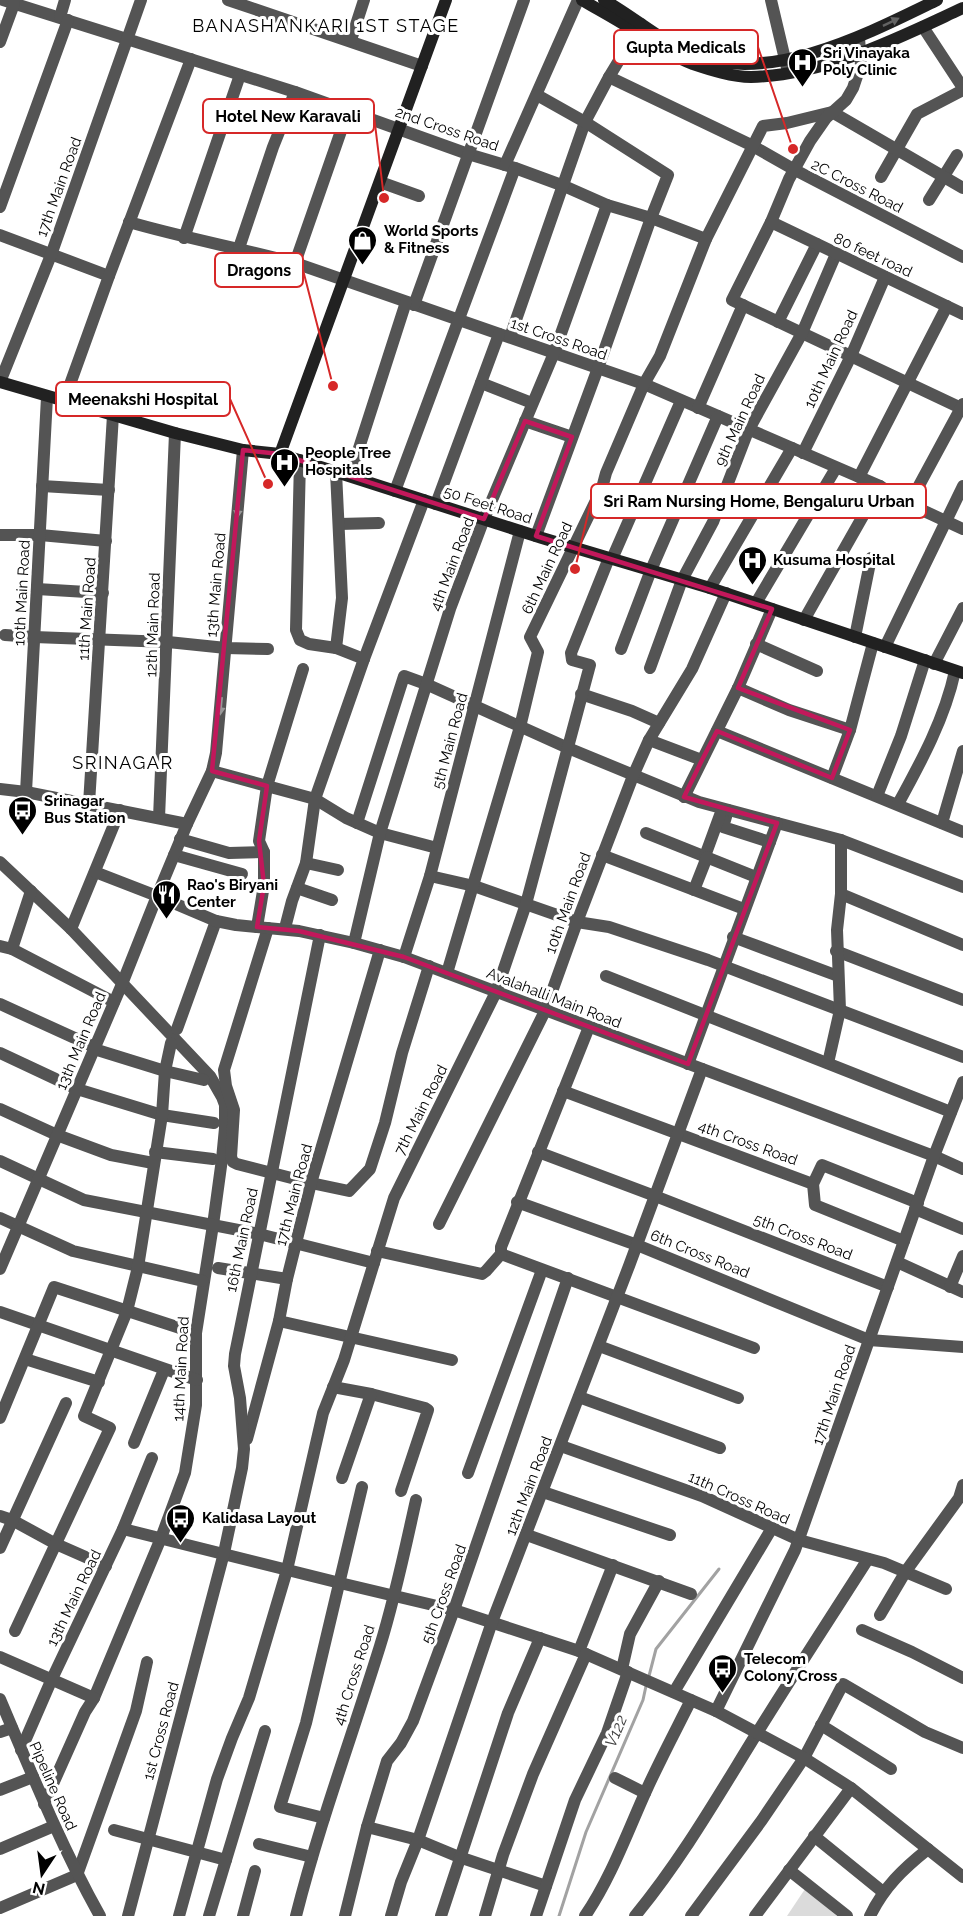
<svg xmlns="http://www.w3.org/2000/svg" width="963" height="1916" font-family="Raleway,sans-serif">
<style>
.green{fill:#dbdbdb}
.lines{fill:none;stroke-linecap:round;stroke-linejoin:round}
.stream{stroke:#a2a2a2;stroke-width:3}
.minor{stroke:#545454;stroke-width:12}
.tertiary{stroke:#545454;stroke-width:12}
.secondary{stroke:#212121;stroke-width:12}
.oneway{fill:#646464}
.oneway2{fill:#989898}
.marked{fill:none;stroke:#c2185b;stroke-width:4.5;stroke-linejoin:round}
.labels{text-anchor:middle;dominant-baseline:central;stroke-width:6;stroke-linejoin:round;paint-order:stroke}
.poi-label{font-size:15px;font-weight:bold;fill:#000;stroke:#fff;text-anchor:start}
.street-label{font-size:15px;fill:#000;stroke:#fff}
.water-label{font-size:16px;font-style:italic;fill:#434343;stroke:#fff}
.quarter-label{font-size:18px;letter-spacing:1.5px;fill:#000;stroke:#fff}
.leader{fill:none;stroke:#d62828;stroke-width:2}
.callout-dot{fill:#d62828;stroke:#fff;stroke-width:2}
.callout{fill:#fff;stroke:#d62828;stroke-width:2}
.callout-label{font-size:16px;text-anchor:middle;font-weight:bold;fill:#000}
</style>
<rect width="100%" height="100%" fill="#fff"/>
<polygon class="green" points="805,1889 837,1916 787,1916"/>
<g class="lines">
<g class="stream">
<polyline points="649,1676 656,1649 719,1569"/>
<polyline points="559,1916 586,1832 643,1700 646,1686"/>
</g>
<g class="minor">
<polyline points="3,0 295,92 468,154 515,168 564,186 607,205 651,218 706,239"/>
<polyline points="228,0 422,66"/>
<polyline points="771,0 788,72"/>
<polyline points="60,17 65,0"/>
<polyline points="923,27 963,88"/>
<polyline points="351,40 364,0"/>
<polyline points="0,42 14,4"/>
<polyline points="609,77 751,145 795,170 963,257"/>
<polyline points="505,165 578,0"/>
<polyline points="881,177 917,114 963,90"/>
<polyline points="380,182 419,196"/>
<polyline points="929,200 957,155"/>
<polyline points="0,207 68,20"/>
<path d="M129 222C184 238 240 248 295 263L644 384 880 486 909 504 963 529"/>
<polyline points="771,222 732,300 963,409"/>
<polyline points="0,235 109,276"/>
<polyline points="184,238 240,75"/>
<polyline points="239,248 273,147 295,92"/>
<polyline points="295,263 348,111"/>
<polyline points="414,305 524,0"/>
<polyline points="778,322 817,244"/>
<polyline points="510,337 585,122 609,77 641,24"/>
<polyline points="0,382 51,255 141,0"/>
<polyline points="481,383 532,403"/>
<polyline points="64,401 109,276 191,59"/>
<polyline points="698,408 743,305"/>
<polyline points="525,421 572,437"/>
<polyline points="803,453 851,356 885,277"/>
<polyline points="300,460 296,630 300,640 309,644 336,648 364,659"/>
<polyline points="350,476 406,302"/>
<polyline points="859,477 947,306"/>
<polyline points="42,486 109,490"/>
<polyline points="395,491 515,168"/>
<polyline points="436,504 499,334"/>
<polyline points="909,504 963,404"/>
<polyline points="339,524 379,523"/>
<polyline points="0,535 40,535 106,541"/>
<polyline points="536,536 598,368 651,218 668,175 585,122 537,95"/>
<polyline points="612,559 681,401"/>
<polyline points="710,588 792,448"/>
<polyline points="37,589 103,593"/>
<polyline points="756,603 836,468"/>
<polyline points="804,620 880,486"/>
<polyline points="5,635 34,637 168,642 226,648 268,649"/>
<polyline points="855,637 871,558"/>
<polyline points="756,644 817,671"/>
<polyline points="885,647 963,486"/>
<polyline points="336,648 342,598 336,472"/>
<polyline points="621,649 651,570 718,416"/>
<polyline points="934,664 963,608"/>
<polyline points="650,668 682,580 713,522 748,431 802,333 836,254"/>
<polyline points="738,688 789,710 850,730"/>
<polyline points="581,694 632,711 659,723"/>
<polyline points="717,731 963,832"/>
<polyline points="649,740 702,760"/>
<polyline points="212,771 315,799 346,818 380,833 437,848"/>
<polyline points="832,778 850,730 873,643"/>
<polyline points="877,796 901,736 925,660"/>
<polyline points="684,797 738,688 772,609"/>
<polyline points="89,804 113,415"/>
<path d="M898 804C921 762 945 718 955 671"/>
<polyline points="728,810 723,827 770,842"/>
<polyline points="159,818 175,433"/>
<polyline points="357,823 404,676 426,684 568,748 699,802 841,840 963,887"/>
<polyline points="942,823 963,751"/>
<polyline points="187,824 212,771 216,753 243,450"/>
<polyline points="646,833 756,877"/>
<polyline points="180,839 229,853 264,852"/>
<polyline points="174,855 242,874"/>
<polyline points="602,855 744,909"/>
<polyline points="705,856 720,815"/>
<polyline points="0,862 71,929 210,1076 222,1097 225,1105 225,1128 222,1159 213,1225 196,1333 196,1405 185,1473 161,1538 94,1698 85,1712 44,1804"/>
<polyline points="306,863 338,870"/>
<polyline points="430,876 474,886 577,922 609,927 708,960 963,1057"/>
<polyline points="297,888 332,900"/>
<polyline points="694,890 707,857"/>
<polyline points="841,894 963,945"/>
<polyline points="257,927 264,885 264,852 259,841 267,786 303,669"/>
<polyline points="268,928 224,1070 226,1086 234,1110 231,1157 233,1162 237,1164 311,1183 349,1191 370,1169 385,1123 402,1053 429,966"/>
<polyline points="285,928 292,901 306,863 315,799 364,659 424,500"/>
<polyline points="71,929 120,810"/>
<polyline points="733,937 838,976"/>
<polyline points="354,943 380,833 450,609 484,519 554,353 607,205"/>
<polyline points="0,946 12,949 114,1002"/>
<polyline points="12,949 31,891"/>
<polyline points="836,951 963,1000"/>
<polyline points="404,957 430,876 520,531"/>
<polyline points="447,973 520,727 538,652 530,637 602,488 606,473 644,384 660,356 706,239 763,126 787,123 832,112 963,188"/>
<polyline points="606,976 951,1112"/>
<polyline points="0,1004 90,1045 94,1049 165,1071 204,1080"/>
<polyline points="589,1027 501,1247 501,1254 754,1348"/>
<polyline points="177,1029 216,921"/>
<polyline points="0,1053 77,1089 162,1115 214,1123"/>
<polyline points="828,1063 840,1010 837,930 841,894 841,840"/>
<polyline points="688,1064 777,823"/>
<polyline points="563,1091 813,1184 815,1205 904,1241"/>
<polyline points="0,1109 57,1135 111,1155 153,1163"/>
<polyline points="155,1152 213,1159"/>
<polyline points="538,1152 655,1196 888,1287"/>
<polyline points="934,1156 963,1169"/>
<polyline points="0,1161 84,1200 259,1234 374,1263"/>
<polyline points="813,1184 822,1165 918,1203"/>
<polyline points="517,1202 637,1245 869,1340 963,1347"/>
<polyline points="915,1209 963,1229"/>
<polyline points="0,1218 73,1251 203,1281"/>
<polyline points="439,1224 545,1011 577,922 633,776 649,740 692,669 726,593"/>
<polyline points="377,1251 482,1274 486,1271 501,1254"/>
<polyline points="897,1262 963,1292"/>
<polyline points="218,1268 287,1279"/>
<polyline points="0,1269 122,984 157,896 95,872"/>
<polyline points="950,1287 963,1256"/>
<polyline points="0,1312 197,1380"/>
<polyline points="279,1321 452,1360"/>
<polyline points="599,1346 738,1398"/>
<polyline points="25,1359 99,1382"/>
<polyline points="333,1387 371,1394 425,1408 428,1410 401,1491"/>
<polyline points="579,1397 720,1448"/>
<polyline points="0,1418 54,1287 183,1329"/>
<polyline points="247,1439 279,1321 287,1279 311,1183 380,950"/>
<polyline points="134,1443 164,1370"/>
<polyline points="561,1446 702,1496 799,1540 884,1563 946,1589"/>
<polyline points="468,1473 542,1270"/>
<polyline points="342,1478 371,1394"/>
<polyline points="543,1492 670,1535"/>
<polyline points="0,1516 12,1520 56,1544 106,1566"/>
<polyline points="123,1529 340,1583 454,1610 579,1651 716,1711"/>
<polyline points="527,1535 691,1594"/>
<polyline points="0,1548 66,1403"/>
<polyline points="880,1615 906,1571 959,1498 963,1485"/>
<polyline points="862,1630 912,1652 963,1678"/>
<polyline points="15,1631 110,1428 84,1416 127,1311 138,1267 162,1115 165,1071 171,1043"/>
<polyline points="579,1651 613,1565"/>
<polyline points="0,1657 94,1698"/>
<polyline points="622,1669 630,1634 659,1581"/>
<polyline points="674,1692 772,1528"/>
<polyline points="821,1725 891,1769"/>
<polyline points="0,1732 12,1728"/>
<polyline points="21,1750 51,1681 123,1529 152,1458"/>
<polyline points="615,1778 645,1793"/>
<polyline points="0,1790 33,1777"/>
<polyline points="324,1818 280,1807 306,1723 362,1487"/>
<polyline points="367,1827 418,1840 459,1857 546,1886"/>
<polyline points="114,1830 226,1860"/>
<polyline points="814,1836 883,1892"/>
<polyline points="259,1844 312,1857"/>
<polyline points="0,1849 54,1826"/>
<polyline points="789,1870 847,1916"/>
<polyline points="0,1908 77,1875 136,1711 147,1662"/>
<polyline points="128,1916 224,1553 242,1468 244,1449 240,1398 234,1366 235,1354 320,935"/>
<polyline points="179,1916 217,1779 232,1738 249,1698 287,1570 323,1413 344,1360 394,1198 496,992 526,904 590,665 572,660 571,653 609,558"/>
<polyline points="209,1916 265,1731"/>
<polyline points="243,1916 255,1871"/>
<path d="M296 1916C319 1825 352 1736 380 1646 395 1598 405 1549 416 1500"/>
<polyline points="345,1916 367,1827 387,1761 401,1743 413,1721 454,1610 568,1278"/>
<polyline points="391,1916 401,1882 418,1840 492,1622 629,1266 702,1069"/>
<polyline points="441,1916 508,1713 540,1638"/>
<polyline points="485,1916 503,1855 533,1774 586,1654"/>
<polyline points="536,1916 575,1800 607,1733 628,1672"/>
<path d="M585 1916C611 1878 627 1833 646 1791 660 1760 676 1730 691 1700"/>
<path d="M635 1916C682 1859 718 1796 757 1733 793 1675 831 1617 868 1559"/>
<polyline points="691,1916 762,1820 804,1758 843,1684 925,1732 963,1748"/>
<polyline points="755,1916 851,1788"/>
<path d="M870 1916C884 1887 903 1869 928 1849"/>
</g>
<g class="tertiary">
<polyline points="859,38 861,64 853,88 846,100 826,118 810,141 789,179 771,222 963,314"/>
<polyline points="0,789 26,792 187,824 157,896 216,921 236,925 299,931 354,943 404,957 934,1156"/>
<polyline points="26,792 47,397"/>
<polyline points="963,1082 934,1156 795,1550 716,1711 804,1758 851,1788 963,1877"/>
<path d="M0 1699C31 1772 61 1846 100 1916"/>
</g>
<g class="secondary">
<path d="M582 0C599 10 616 19 633 30 652 42 671 56 693 64 711 70 732 77 751 77 826 75 896 39 963 8"/>
<path d="M604 0C634 17 662 42 694 55 770 85 869 33 937 0"/>
<polyline points="0,382 175,433 243,450 280,454 542,538 710,588 963,673"/>
<polyline points="280,454 446,0"/>
</g>
</g>
<defs><path id="oneway-solid" d="M-6-.8H1V-3.2L6.5 0L1 3.2V.8H-6Z" transform="scale(1.5)"/></defs>
<use class="oneway" href="#oneway-solid" transform="translate(891 22) rotate(-26)"/>
<g class="oneway2">
<use href="#oneway-solid" transform="translate(238 509) rotate(95)"/>
<use href="#oneway-solid" transform="translate(221 706) rotate(95)"/>
</g>
<path class="marked" d="M525 421 572 437 536 536 772 609 738 688 850 730 832 778 717 731 702 760 684 797 777 823 688 1064 404 957 299 931 257 927 264 885 259 841 267 786 212 771 243 450 280 454 484 519Z"/>
<defs>
<symbol id="hospital-pin" viewBox="-11 -11 22 30"><path d="M0 17L-7.5 6A9.5 9.5 0 1 1 7.5 6Z" fill="#000" stroke="#fff"/><path d="M-5-5h3v3.5h4V-5h3V5h-3V1.5h-4V5h-3Z" fill="#fff"/></symbol>
<symbol id="shop-pin" viewBox="-11 -11 22 30"><path d="M0 17L-7.5 6A9.5 9.5 0 1 1 7.5 6Z" fill="#000" stroke="#fff"/><path d="M-5-2.5h2.3a2.7 3.5 0 0 1 5.4 0H5L5.5 6h-11ZM-1.5-2.5h3a1.5 2.3 0 0 0-3 0Z" fill="#fff"/></symbol>
<symbol id="bus-pin" viewBox="-11 -11 22 30"><path d="M0 17L-7.5 6A9.5 9.5 0 1 1 7.5 6Z" fill="#000" stroke="#fff"/><path d="M-5-6H5V4H4V6H2V4H-2V6H-4V4H-5ZM-3.5-4V0h7V-4ZM-3.5 1.2v1.5H-2V1.2ZM2 1.2v1.5H3.5V1.2Z" fill="#fff"/></symbol>
<symbol id="restaurant-pin" viewBox="-11 -11 22 30"><path d="M0 17L-7.5 6A9.5 9.5 0 1 1 7.5 6Z" fill="#000" stroke="#fff"/><path d="M-5-6h1v4h1v-4h1v4h1v-4h1v5L-1.5 .5V6h-2V.5L-5-1ZM5-6V6H3V1.5H1.5Q1.5-4 5-6Z" fill="#fff"/></symbol>
</defs>
<g fill-rule="evenodd">
<use href="#hospital-pin" x="786" y="46" width="33" height="45"/>
<use href="#shop-pin" x="346" y="224" width="33" height="45"/>
<use href="#hospital-pin" x="268" y="446" width="33" height="45"/>
<use href="#hospital-pin" x="736" y="544" width="33" height="45"/>
<use href="#bus-pin" x="6" y="794" width="33" height="45"/>
<use href="#restaurant-pin" x="150" y="878" width="33" height="45"/>
<use href="#bus-pin" x="164" y="1502" width="33" height="45"/>
<use href="#bus-pin" x="706" y="1652" width="33" height="45"/>
</g>
<g class="labels">
<g class="poi-label">
<text x="823" y="53">Sri Vinayaka<tspan x="823" dy="17">Poly Clinic</tspan></text>
<text x="384" y="231">World Sports<tspan x="384" dy="17">&amp; Fitness</tspan></text>
<text x="305" y="453">People Tree<tspan x="305" dy="17">Hospitals</tspan></text>
<text x="773" y="560">Kusuma Hospital</text>
<text x="44" y="801">Srinagar<tspan x="44" dy="17">Bus Station</tspan></text>
<text x="187" y="885">Rao's Biryani<tspan x="187" dy="17">Center</tspan></text>
<text x="202" y="1518">Kalidasa Layout</text>
<text x="744" y="1659">Telecom<tspan x="744" dy="17">Colony Cross</tspan></text>
</g>
<g class="street-label">
<text transform="translate(447 129) rotate(19)">2nd Cross Road</text>
<text transform="translate(857 186) rotate(27)">2C Cross Road</text>
<text transform="translate(59 187) rotate(-70)">17th Main Road</text>
<text transform="translate(873 255) rotate(25)">80 feet road</text>
<text transform="translate(559 339) rotate(19)">1st Cross Road</text>
<text transform="translate(831 359) rotate(-65)">10th Main Road</text>
<text transform="translate(740 420) rotate(-65)">9th Main Road</text>
<text transform="translate(488 505) rotate(18)">50 Feet Road</text>
<text transform="translate(452 564) rotate(-69)">4th Main Road</text>
<text transform="translate(547 568) rotate(-65)">6th Main Road</text>
<text transform="translate(216 585) rotate(-85)">13th Main Road</text>
<text transform="translate(22 593) rotate(-87)">10th Main Road</text>
<text transform="translate(87 609) rotate(-86)">11th Main Road</text>
<text transform="translate(153 625) rotate(-88)">12th Main Road</text>
<text transform="translate(450 741) rotate(-75)">5th Main Road</text>
<text transform="translate(568 903) rotate(-70)">10th Main Road</text>
<text transform="translate(554 998) rotate(21)">Avalahalli Main Road</text>
<text transform="translate(81 1041) rotate(-67)">13th Main Road</text>
<text transform="translate(421 1110) rotate(-63)">7th Main Road</text>
<text transform="translate(748 1143) rotate(20)">4th Cross Road</text>
<text transform="translate(294 1195) rotate(-75)">17th Main Road</text>
<text transform="translate(803 1237) rotate(21)">5th Cross Road</text>
<text transform="translate(242 1240) rotate(-78)">16th Main Road</text>
<text transform="translate(700 1254) rotate(22)">6th Cross Road</text>
<text transform="translate(181 1369) rotate(-87)">14th Main Road</text>
<text transform="translate(834 1395) rotate(-71)">17th Main Road</text>
<text transform="translate(529 1486) rotate(-69)">12th Main Road</text>
<text transform="translate(739 1498) rotate(24)">11th Cross Road</text>
<text transform="translate(444 1594) rotate(-70)">5th Cross Road</text>
<text transform="translate(74 1598) rotate(-64)">13th Main Road</text>
<text transform="translate(354 1675) rotate(-72)">4th Cross Road</text>
<text transform="translate(161 1731) rotate(-75)">1st Cross Road</text>
<text transform="translate(53 1786) rotate(66)">Pipeline Road</text>
</g>
<g class="water-label">
<text transform="translate(616 1731) rotate(-67)">V122</text>
</g>
<g class="quarter-label">
<text x="326" y="25">BANASHANKARI 1ST STAGE</text>
<text x="123" y="762">SRINAGAR</text>
</g>
</g>
<path class="leader" d="M793 149L758 47M384 198L374 116M333 386L303 270M268 484L230 399M575 569L591 501"/>
<g class="callout-dot">
<circle cx="793" cy="149" r="6"/>
<circle cx="384" cy="198" r="6"/>
<circle cx="333" cy="386" r="6"/>
<circle cx="268" cy="484" r="6"/>
<circle cx="575" cy="569" r="6"/>
</g>
<g class="callout">
<rect x="614" y="30" width="144" height="34" rx="6"/>
<rect x="203" y="99" width="171" height="34" rx="6"/>
<rect x="215" y="253" width="88" height="34" rx="6"/>
<rect x="56" y="382" width="174" height="34" rx="6"/>
<rect x="591" y="484" width="335" height="34" rx="6"/>
</g>
<g class="callout-label">
<text x="686" y="53">Gupta Medicals</text>
<text x="288" y="122">Hotel New Karavali</text>
<text x="259" y="276">Dragons</text>
<text x="143" y="405">Meenakshi Hospital</text>
<text x="759" y="507">Sri Ram Nursing Home, Bengaluru Urban</text>
</g>
<g transform="translate(42 1874) rotate(193)" stroke="#ffffff" stroke-width="4.5" paint-order="stroke">
<path d="M0-4.5L10 22L0 15L-10 22Z" fill="#000000"/>
<text y="-9" font-size="16" font-weight="bold" text-anchor="middle" fill="#000000">N</text>
</g>
</svg>
